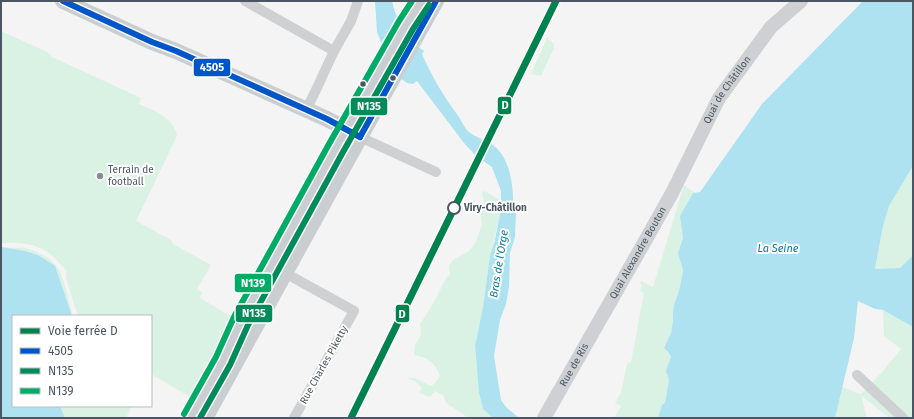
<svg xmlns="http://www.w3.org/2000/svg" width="914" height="419" font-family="'Fira Sans',sans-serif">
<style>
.green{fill:#d9f2e3}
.water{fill:#aee2f0}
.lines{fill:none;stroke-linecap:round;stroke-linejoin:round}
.minor{stroke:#ced0d2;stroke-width:10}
.secondary{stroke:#ced0d4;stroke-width:14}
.primary{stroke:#caced1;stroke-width:16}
.bus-1-casing{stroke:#fff;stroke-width:9}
.bus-2-casing{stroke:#fff;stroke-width:9}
.bus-3-casing{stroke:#fff;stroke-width:9}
.bus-1{stroke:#0055c8;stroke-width:6}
.bus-2{stroke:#008b5a;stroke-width:6}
.bus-3{stroke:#00ab66;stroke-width:6}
.rail-1-casing{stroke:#fff;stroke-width:10}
.rail-1{stroke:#00824e;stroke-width:7}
.bus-dot{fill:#4a5661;stroke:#fff;stroke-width:1.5}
.poi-dot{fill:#868d94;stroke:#fff;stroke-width:1.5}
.stop-dot{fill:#fff;stroke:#4a5661;stroke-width:2}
.labels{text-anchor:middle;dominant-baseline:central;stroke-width:4;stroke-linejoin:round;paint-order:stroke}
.street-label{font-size:10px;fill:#4a5661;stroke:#fff}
.poi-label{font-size:10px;fill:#4a5661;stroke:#fff;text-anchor:start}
.stop-label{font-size:10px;font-weight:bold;fill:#4a5661;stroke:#fff;text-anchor:start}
.water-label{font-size:11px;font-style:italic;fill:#0c7c9b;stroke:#fff}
.line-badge{stroke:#fff;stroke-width:1.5}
.badge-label{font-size:11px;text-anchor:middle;font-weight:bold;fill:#fff}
</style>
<rect width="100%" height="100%" fill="#f4f4f4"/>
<g class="green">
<path d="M1 31 47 52 52 57 141 98 139 104C155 111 171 116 177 134L174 142 136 221 171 240 173 244 211 265 197 289 202 292 200 298 227 314 235 317 199 402 151 374V316H78L66 278 67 271C62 266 57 260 52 255 37 243 19 242 1 243Z"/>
<polygon points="547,38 554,44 554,48 541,76 531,74"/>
<polygon points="913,166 913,255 900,268 875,270 883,226 889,206"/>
<polygon points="684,185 695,193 693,193 680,216 683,238 678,253 683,270 680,287 676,297 673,313 673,321 671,333 664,348 671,357 667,375 669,380 665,403 662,405 658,418 611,418 612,416 615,417 621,406 615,403 621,393 627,364 631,362 644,293 640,291 642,285 640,283 641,281 653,287"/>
<path d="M485 191 501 201 499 220 490 256 483 307 475 346 476 362 482 404 483 409 493 418H469L446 403 444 396 435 391 430 397 419 393 422 388 415 381 407 378H415L431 386 434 384 440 376C436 363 427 357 414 355L415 345 421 335 420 324 433 304 447 276 450 275 449 266 453 260 469 251 476 242 482 224 480 211 484 202 482 193Z"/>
<path d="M1 247 20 248V247C34 250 49 255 58 268 63 274 70 306 73 316H62Z"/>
<polygon points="883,310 913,327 913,418 889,418 861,395 867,418 835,418 842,387 861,394 884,370 901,349 884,336"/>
<polygon points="60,406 132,406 126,418 65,418"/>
</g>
<g class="water">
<path d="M375 1H392C396 20 407 40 424 51L422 54C432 77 444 97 459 117 462 122 465 129 469 132 475 137 486 140 493 145 512 159 514 192 513 213H516L515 237 510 253 509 287 506 304 500 320 494 356 501 400 506 407 519 418H493L483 409 479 392 475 346 483 307 490 256 495 240 501 209V191L492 167 476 156 464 143 417 81 413 84 407 83 400 78 391 67 377 32Z"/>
<polygon points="863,1 913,1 913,166 889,206 883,226 875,269 900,268 913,255 913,327 883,310 875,309 858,301 854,338 835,418 658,418 662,405 665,403 669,380 666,371 671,357 668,352 664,348 671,333 673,321 673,313 674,305 680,287 683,270 678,253 683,238 680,216 693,193 700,192 762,104"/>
<polygon points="1,247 25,251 38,255 55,266 72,316 13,316 13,406 60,406 65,418 1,418"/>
</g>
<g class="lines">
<g class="minor">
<polyline points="245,1 334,51"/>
<polyline points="306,110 316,90 334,51 351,21 358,1"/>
<polyline points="360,137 436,172"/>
<polyline points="285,273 354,311 294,418"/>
<polyline points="857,375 903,418"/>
</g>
<path class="secondary" id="s1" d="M544 418 649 234 672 193 719 98 771 27 801 1"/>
<g class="primary">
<polyline points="63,1 152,42 176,51 327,119 355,134"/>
<polyline points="191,418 223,361 241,321 336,148 406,25 422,1"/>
<path d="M205 418C282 279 358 139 436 1"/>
</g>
<defs>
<g id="bus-1">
<polyline points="63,1 152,42 176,51 327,119 360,137"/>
<polyline points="360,137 436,1"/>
</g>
<polyline id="bus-2" points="200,418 230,365 248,325 343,152 413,29 429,5"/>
<polyline id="bus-3" points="184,414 216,357 234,317 329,144 399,21 412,1"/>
</defs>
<use href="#bus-1" class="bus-1-casing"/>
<use href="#bus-2" class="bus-2-casing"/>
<use href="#bus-3" class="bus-3-casing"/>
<use href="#bus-1" class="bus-1"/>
<use href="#bus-2" class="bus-2"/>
<use href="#bus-3" class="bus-3"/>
<defs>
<polyline id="rail-1" points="351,418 556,1"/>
</defs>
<use href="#rail-1" class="rail-1-casing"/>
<use href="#rail-1" class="rail-1"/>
</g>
<g class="bus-dot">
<circle cx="393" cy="78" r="3.5"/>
<circle cx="363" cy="84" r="3.5"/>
</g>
<circle class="poi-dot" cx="100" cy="176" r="4"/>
<circle class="stop-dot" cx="454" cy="208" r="6"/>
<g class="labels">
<g class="street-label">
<text stroke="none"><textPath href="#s1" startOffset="376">Quai de Châtillon</textPath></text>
<text stroke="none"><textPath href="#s1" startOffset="190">Quai Alexandre Bouton</textPath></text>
<text transform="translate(324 365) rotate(-61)">Rue Charles Piketty</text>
<text stroke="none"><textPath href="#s1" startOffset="61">Rue de Ris</textPath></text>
</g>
<g class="poi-label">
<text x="108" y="170">Terrain de<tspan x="108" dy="12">football</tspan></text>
</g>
<g class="stop-label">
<text x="464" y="208">Viry-Châtillon</text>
</g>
<g class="water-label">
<text x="778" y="248">La Seine</text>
<text transform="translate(499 264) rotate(-81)">Bras de l'Orge</text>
</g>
</g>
<g class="line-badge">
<rect x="193" y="58" width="38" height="19" rx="4" fill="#0055c8"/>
<rect x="497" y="96" width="15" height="19" rx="4" fill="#00824e"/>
<rect x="350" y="97" width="38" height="19" rx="4" fill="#008b5a"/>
<rect x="234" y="273" width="38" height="20" rx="4" fill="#00ab66"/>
<rect x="235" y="304" width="38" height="19" rx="4" fill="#008b5a"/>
<rect x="395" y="304" width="15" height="19" rx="4" fill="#00824e"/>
</g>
<g class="badge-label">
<text x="212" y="71">4505</text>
<text x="505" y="109">D</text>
<text x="369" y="110">N135</text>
<text x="253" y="287">N139</text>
<text x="254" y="317">N135</text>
<text x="402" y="318">D</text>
</g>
<rect width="914" height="419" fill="none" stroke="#4a5661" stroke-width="4"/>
<rect x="12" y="315" width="140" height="92" fill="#ffffff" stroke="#b7bbc0"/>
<rect x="20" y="328" width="20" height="6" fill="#00824e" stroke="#b7bbc0"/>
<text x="48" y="335" font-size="12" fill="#4a5661">Voie ferrée D</text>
<rect x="20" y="348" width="20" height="6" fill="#0055c8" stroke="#b7bbc0"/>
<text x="48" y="355" font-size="12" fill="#4a5661">4505</text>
<rect x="20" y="368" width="20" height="6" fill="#008b5a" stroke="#b7bbc0"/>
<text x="48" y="375" font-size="12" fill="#4a5661">N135</text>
<rect x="20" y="388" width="20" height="6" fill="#00ab66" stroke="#b7bbc0"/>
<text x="48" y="395" font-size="12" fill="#4a5661">N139</text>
</svg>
